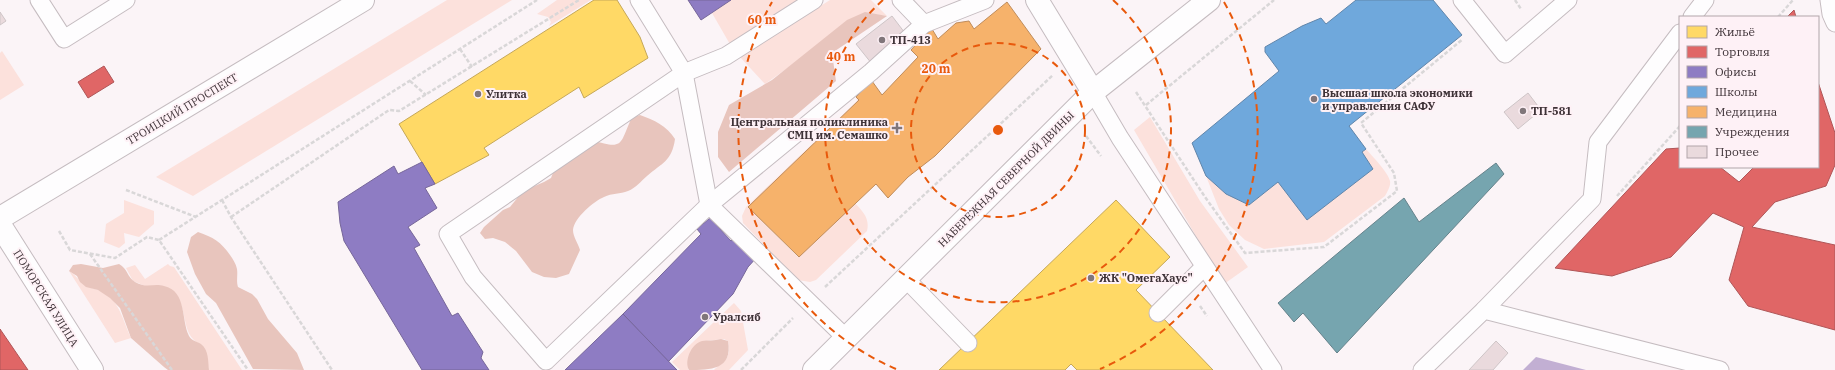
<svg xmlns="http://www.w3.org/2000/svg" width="1835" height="370" font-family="'IBM Plex Serif',serif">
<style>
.green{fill:#fce1dc}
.forest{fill:#e8c5bd}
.water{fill:#c2afd3}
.homes{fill:#ffd966;stroke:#c5a758}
.shops{fill:#e06666;stroke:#af5658}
.offices{fill:#8e7cc3;stroke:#766699}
.schools{fill:#6fa8dc;stroke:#6085aa}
.health{fill:#f6b26b;stroke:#bf8c5b}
.public{fill:#76a5af;stroke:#65828b}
.building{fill:#eadadd;stroke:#cec5c7}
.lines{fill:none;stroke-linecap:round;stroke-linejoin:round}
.lane-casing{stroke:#c5bcc0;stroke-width:19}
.street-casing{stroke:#c5bcc0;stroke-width:24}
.secondary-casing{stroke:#c5bcc0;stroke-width:24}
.path{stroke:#d9d7d8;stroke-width:2.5;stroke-dasharray:4 2;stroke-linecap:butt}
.lane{stroke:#fefdfe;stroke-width:17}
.street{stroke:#fefdfe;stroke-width:22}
.secondary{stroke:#fefdfe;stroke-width:22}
.ring{fill:none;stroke:#e8590c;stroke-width:2;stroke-dasharray:7 5}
.poi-dot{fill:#80767a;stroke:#fef1f6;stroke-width:1.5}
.labels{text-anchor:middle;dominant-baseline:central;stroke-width:4;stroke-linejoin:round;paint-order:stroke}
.poi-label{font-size:11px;font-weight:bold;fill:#3e3237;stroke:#fef1f6;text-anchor:start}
.street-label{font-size:11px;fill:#3e3237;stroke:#fef1f6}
.centre{fill:#e8590c;stroke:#fef1f6;stroke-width:2}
.ring-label{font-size:12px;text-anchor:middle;font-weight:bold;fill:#e8590c;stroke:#fef1f6;stroke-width:4;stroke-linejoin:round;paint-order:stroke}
</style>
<rect width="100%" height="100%" fill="#fbf4f7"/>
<g class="green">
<polygon points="447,0 512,0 193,196 156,177"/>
<polygon points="557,0 591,0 549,26 551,22 548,17 537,14"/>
<polygon points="731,0 804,0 731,46 712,13"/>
<polygon points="830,0 871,0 887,16 865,13 765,84 740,57"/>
<polygon points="2,51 24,85 0,100 0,53"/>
<path d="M856 97 859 100 748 207 798 257 855 203C863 212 870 218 867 231L816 280 810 282 798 280 743 223 742 216 746 207 857 101Z"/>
<polygon points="1150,117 1200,201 1248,267 1224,284 1134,130"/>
<path d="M1366 149C1372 156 1388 172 1390 181 1391 186 1387 192 1385 196L1324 242 1264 249 1245 240 1229 225 1219 209 1206 176 1226 194 1249 205 1278 182 1307 219 1373 169 1362 152Z"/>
<polygon points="124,200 154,211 154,224 139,237 124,233 125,243 119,248 104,242 106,224 124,213"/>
<path d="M168 264 170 266 174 267 242 370H209L202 345C183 338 187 316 179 300L133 281 126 268 135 265 145 279Z"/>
<path d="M69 271C76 275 79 281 85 285 91 289 99 289 105 293 121 305 123 321 131 338L115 343Z"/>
<path d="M734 303 741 311 748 350 729 370H714C725 359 731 360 728 341L724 339 705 341 688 369 689 370H680L672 362Z"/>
</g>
<g class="forest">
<polygon points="865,12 887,16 832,53 836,81 729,172 718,157 718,132 729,105 772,80 847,20"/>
<path d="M640 115C654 120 667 126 675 139 672 161 662 163 647 176 641 181 636 188 628 191 620 194 612 193 604 197 594 201 574 218 573 230 573 237 578 243 580 250L569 274 556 278 544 277 532 272 516 251 505 242 493 238 485 239 480 233 484 227 503 210 510 207 523 191 544 182 551 178 554 170 591 140C625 150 619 145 632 117Z"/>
<path d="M198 232C213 237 221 242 230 255 233 259 236 264 237 269 238 276 236 280 238 287L252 294 257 299 268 319 297 353 304 370 253 369 216 303 206 294 195 274 187 252 191 237Z"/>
<path d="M81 264 103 268 119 264C128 269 127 277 135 282 147 289 153 283 164 286 187 291 181 320 189 336 192 341 196 341 201 344 209 350 208 362 209 370H168L164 367 131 338 120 308 110 298 98 290 86 287 80 282 77 276 69 271 73 265Z"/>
<path d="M721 339 728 341C733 370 710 370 689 370 684 361 691 344 702 341 708 340 714 341 721 339Z"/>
</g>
<polygon class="water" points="1536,357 1586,370 1523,370"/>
<g class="homes">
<polygon points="594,0 617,0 640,37 648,58 584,98 579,87 484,148 489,155 435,184 399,124"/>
<polygon points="1116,200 1170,257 1136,290 1213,370 1077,370 1071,364 1065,370 939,370"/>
</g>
<g class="shops">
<polygon points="1794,10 1796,17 1787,17"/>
<polygon points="104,66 114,82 88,98 78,82"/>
<polygon points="1818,82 1835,133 1835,165 1826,186 1775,202 1752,227 1835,245 1835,330 1748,306 1729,280 1744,227 1713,213 1671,257 1612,276 1555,268 1666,149 1680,148 1680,167 1720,167 1739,182 1754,167 1818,167"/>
<polygon points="0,329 28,370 0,370"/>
</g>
<g class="offices">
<polygon points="688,0 731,0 701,20"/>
<polygon points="422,162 435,184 425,188 437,208 408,227 420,245 414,248 452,316 458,313 483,352 481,358 489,370 422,370 344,241 340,223 338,202 394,166 398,174"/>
<polygon points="710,218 731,241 736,237 757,257 748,267 733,294 668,362 623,314 701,234 697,229"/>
<polygon points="623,314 677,370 565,370"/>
</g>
<polygon class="schools" points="1356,0 1433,0 1462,35 1349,126 1366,149 1362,152 1373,169 1307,220 1278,182 1249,205 1226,194 1206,176 1192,143 1279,71 1265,52 1265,47 1302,26 1321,18 1326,24"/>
<polygon class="health" points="1007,2 1041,49 935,156 908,177 888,198 876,184 799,257 748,207 859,100 856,97 872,81 882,95 918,57 911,50 921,39 932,29 938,39 956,23 969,21 974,29"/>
<polygon class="public" points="1496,163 1504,174 1337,353 1303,313 1294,322 1278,303 1404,198 1419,222"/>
<g class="building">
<polygon points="0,12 6,21 0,25"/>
<polygon points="892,16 908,37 872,64 856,44"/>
<polygon points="1528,93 1541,110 1518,129 1504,112"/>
<polygon points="1496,341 1508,353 1493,370 1469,370"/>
</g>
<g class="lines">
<defs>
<g id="lane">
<polyline points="39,0 64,39 126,0"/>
<polyline points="639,0 684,73 709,205 846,338"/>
<polyline points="814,0 726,56 684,73 448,234 473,277 546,361 709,205 871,72 924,24 985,0"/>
<polyline points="901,0 924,24"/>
<polyline points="1462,0 1505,54 1568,0"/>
<polyline points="1829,0 1831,14 1835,23"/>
<polyline points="1692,17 1705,0"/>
<polyline points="1093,92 1120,138 1273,370"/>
<polyline points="906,279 968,343"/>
<polyline points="1484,310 1592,199 1598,142 1680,33"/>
<polyline points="1158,313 1204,267"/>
<polyline points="1422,370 1484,310 1720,370"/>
</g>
<g id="street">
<polyline points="1037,0 1093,92"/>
<polyline points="0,225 92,370"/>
</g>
<g id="secondary">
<polyline points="0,218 363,0"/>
<polyline points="814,370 1093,92 1209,0"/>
</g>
</defs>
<use href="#lane" class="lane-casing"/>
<use href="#street" class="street-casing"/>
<use href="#secondary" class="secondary-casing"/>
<g class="path">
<polyline points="1515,0 1521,9"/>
<polyline points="1778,17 1793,0"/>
<polyline points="460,49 472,67"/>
<polyline points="410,81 426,95"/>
<polyline points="1136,92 1205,197 1245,253 1324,247 1397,191 1394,173 1361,123 1463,39"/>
<polyline points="1146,105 1274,0"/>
<polyline points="1086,136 1101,156"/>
<polyline points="126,190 196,217"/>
<polyline points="1617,196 1680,126"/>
<polyline points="222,200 231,217 332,370"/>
<polyline points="231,217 389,110 399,111 579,0"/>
<polyline points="59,231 70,250 115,258 147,237 159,240 248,370"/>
<polyline points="159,240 537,0"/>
<polyline points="90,254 172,370"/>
<polyline points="825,287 1053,75"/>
<polyline points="1200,306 1207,316"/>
<polyline points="741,370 793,318"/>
</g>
<use href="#lane" class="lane"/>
<use href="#street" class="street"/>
<use href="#secondary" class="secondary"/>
</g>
<g class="ring">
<circle cx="998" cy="130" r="87"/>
<path d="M1113 0A173 173 0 1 1 883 0"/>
<path d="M896 369A260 260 0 0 1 772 2M1224 2A260 260 0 0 1 1100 369"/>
</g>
<g class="poi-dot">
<circle cx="882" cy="40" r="4"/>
<circle cx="478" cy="94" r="4"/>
<circle cx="1314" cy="99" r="4"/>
<circle cx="1523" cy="111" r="4"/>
<path d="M895 122h4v4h4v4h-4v4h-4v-4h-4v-4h4z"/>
<circle cx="1091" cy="278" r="4"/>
<circle cx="705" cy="317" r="4"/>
</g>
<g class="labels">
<g class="poi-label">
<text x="890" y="40">ТП-413</text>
<text x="1322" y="93">Высшая школа экономики<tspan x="1322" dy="13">и управления САФУ</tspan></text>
<text x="486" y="94">Улитка</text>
<text x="1531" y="111">ТП-581</text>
<text x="888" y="122" text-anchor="end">Центральная поликлиника<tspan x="888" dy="13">СМЦ им. Семашко</tspan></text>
<text x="1099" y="278">ЖК "ОмегаХаус"</text>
<text x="713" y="317">Уралсиб</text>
</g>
<g class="street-label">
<text transform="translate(182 109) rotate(-31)">ТРОИЦКИЙ ПРОСПЕКТ</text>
<text transform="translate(1006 179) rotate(-45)">НАБЕРЕЖНАЯ СЕВЕРНОЙ ДВИНЫ</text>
<text transform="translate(46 298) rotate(58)">ПОМОРСКАЯ УЛИЦА</text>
</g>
</g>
<circle cx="998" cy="130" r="6" class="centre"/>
<g class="ring-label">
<text x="762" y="24">60 m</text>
<text x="841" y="61">40 m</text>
<text x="936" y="73">20 m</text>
</g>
<rect x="1679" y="16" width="140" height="152" fill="#fef1f6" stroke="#b1a5aa"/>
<rect x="1687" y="26" width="20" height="12" fill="#ffd966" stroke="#b1a5aa"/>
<text x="1715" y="36" font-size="12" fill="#3e3237">Жильё</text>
<rect x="1687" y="46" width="20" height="12" fill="#e06666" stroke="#b1a5aa"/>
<text x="1715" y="56" font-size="12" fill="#3e3237">Торговля</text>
<rect x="1687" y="66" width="20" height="12" fill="#8e7cc3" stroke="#b1a5aa"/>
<text x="1715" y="76" font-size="12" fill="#3e3237">Офисы</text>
<rect x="1687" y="86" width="20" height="12" fill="#6fa8dc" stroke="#b1a5aa"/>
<text x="1715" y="96" font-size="12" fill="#3e3237">Школы</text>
<rect x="1687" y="106" width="20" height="12" fill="#f6b26b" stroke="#b1a5aa"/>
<text x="1715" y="116" font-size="12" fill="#3e3237">Медицина</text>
<rect x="1687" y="126" width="20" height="12" fill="#76a5af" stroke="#b1a5aa"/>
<text x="1715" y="136" font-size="12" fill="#3e3237">Учреждения</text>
<rect x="1687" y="146" width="20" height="12" fill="#eadadd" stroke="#b1a5aa"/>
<text x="1715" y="156" font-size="12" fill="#3e3237">Прочее</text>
</svg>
